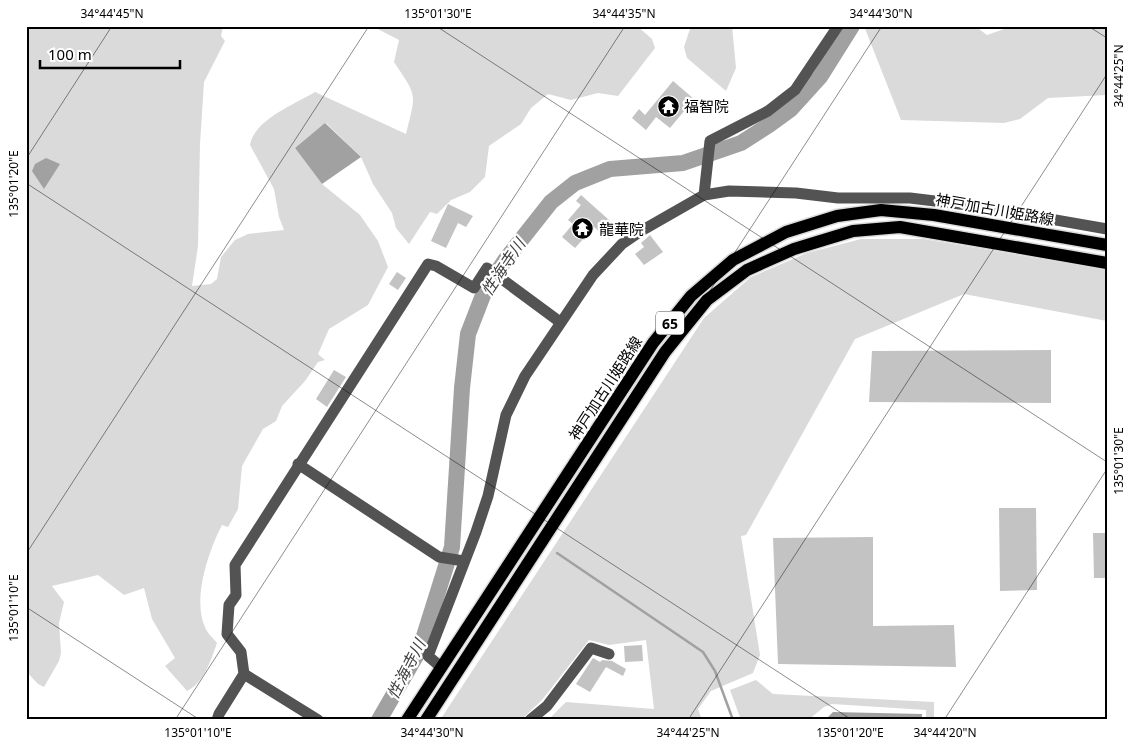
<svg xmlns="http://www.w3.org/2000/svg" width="1133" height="746" font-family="'Noto Sans','Noto Sans JP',sans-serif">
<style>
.green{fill:#dadada;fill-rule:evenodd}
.water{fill:#a1a1a1}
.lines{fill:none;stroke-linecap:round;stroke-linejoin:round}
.stream{stroke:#a1a1a1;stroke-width:2.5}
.river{stroke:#a1a1a1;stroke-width:16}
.building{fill:#c3c3c3}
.major-casing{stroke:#dbdbdb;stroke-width:15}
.minor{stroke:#535353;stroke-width:11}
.major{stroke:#000;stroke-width:12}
.ticks{fill:none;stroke:#000;stroke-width:1;stroke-opacity:0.45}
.labels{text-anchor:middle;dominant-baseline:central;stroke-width:4.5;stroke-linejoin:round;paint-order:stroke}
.shield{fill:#fff;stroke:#4c4c4c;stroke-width:1}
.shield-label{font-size:14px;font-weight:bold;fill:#000}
.poi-label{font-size:15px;fill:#000;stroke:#fff;text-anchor:start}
.street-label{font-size:15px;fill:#000;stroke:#fff}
.water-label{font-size:16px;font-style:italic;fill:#424242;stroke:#fff}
.neatline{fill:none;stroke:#000;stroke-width:2}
.ticks-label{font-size:12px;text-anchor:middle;fill:#000}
</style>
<rect width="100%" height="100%" fill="#fff"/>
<g class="green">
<path d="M26 26H223L221 36 225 41 204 82 200 144 198 246 192 286 211 284 217 279 221 257 235 240 248 234 284 230 279 217 274 189 250 145C254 120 295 104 315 92L406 134C416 92 418 98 394 62L399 40 372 26H637L652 39 655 48 618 96 598 93 571 100 548 94 531 108 521 124 489 146 485 177 470 192 451 200 437 214 430 212 409 244 396 228 392 213 373 184 361 157 326 123 295 148 322 184 360 215 378 241 388 267 368 305 329 329 318 354 325 360 318 362 305 381 282 406 276 421 263 429 242 466 238 509 228 527 222 525C209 550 192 599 205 627 207 633 213 638 217 643 211 660 204 683 187 691L165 666 175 658 152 619 144 588 124 595 98 575 52 586 64 602 59 623 61 653 59 661 44 687 38 684 26 671ZM46 158 52 173 44 189Z"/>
<polygon points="691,26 732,26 736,68 726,91 687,58 684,47"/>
<polygon points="864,26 975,26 987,35 1013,26 1107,26 1107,95 1048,98 1020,119 1004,123 901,120"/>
<polygon points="861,239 923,239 1107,270 1107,321 964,294 855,339 746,535 741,536 760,655 753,673 711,691 698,709 702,720 548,720 566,702 654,709 646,640 609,645 589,640 542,700 521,720 440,720 704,318 751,277 807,253"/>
<polygon points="756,680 773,694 934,702 934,720 926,720 926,710 832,704 824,707 808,720 741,720 730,690"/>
</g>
<g class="water">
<polygon points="325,123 361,157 322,184 295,148"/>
<polygon points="46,158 60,164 44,189 32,171 35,164"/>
<polygon points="833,712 922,714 922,720 825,720"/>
</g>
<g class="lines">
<polyline class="stream" points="557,553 703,652 715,671 733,720"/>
<polyline class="river" points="379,720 420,649 452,547 462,388 468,334 485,290 506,259 551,202 575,183 610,169 683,163 741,143 769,125 791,109 820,77 852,26"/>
</g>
<g class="building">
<polygon points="673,81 694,99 670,128 656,117 646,130 632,118 639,109 645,115"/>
<polygon points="581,195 618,228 609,239 594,227 575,248 562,237 573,224 568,220 581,205 576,201"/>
<polygon points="448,204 473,216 466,227 458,223 446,248 431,241"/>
<polygon points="650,235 663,252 644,265 635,254 644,247 641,243"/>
<polygon points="397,272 406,278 398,290 389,284"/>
<polygon points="1051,350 1051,403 869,402 872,351"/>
<polygon points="334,370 346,377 327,407 316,399"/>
<polygon points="999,508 1036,508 1037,590 1000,591"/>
<polygon points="1093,533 1107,533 1107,578 1094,578"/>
<polygon points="873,537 873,626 954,625 956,667 778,664 773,538"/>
<polygon points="642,645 643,661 625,662 624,646"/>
<polygon points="593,658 600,662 602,660 612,661 626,669 623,676 606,667 590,692 576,684"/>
</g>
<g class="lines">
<defs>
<g id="major">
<polyline points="407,720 653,343 691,296 733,260 786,232 837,216 881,210 934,215 1107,245"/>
<polyline points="426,720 665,352 707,300 747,270 794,249 853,231 900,227 1107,263"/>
</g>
</defs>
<use href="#major" class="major-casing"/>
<g class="minor">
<polyline points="704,195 710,141 768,111 795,90 838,26"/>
<polyline points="298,464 439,557 464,561"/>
<polyline points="441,667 428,656 476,532 488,496 506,415 525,376 593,275 622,244 641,231 704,195 729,191 796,193 838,198 910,198 976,206 1107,229"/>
<polyline points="244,674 318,720"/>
<polyline points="217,720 219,714 244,674 241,652 227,634 229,605 236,595 235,565 428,264 436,266 474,288 487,268 560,322"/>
<polyline points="530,720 547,706 591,648 609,654"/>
</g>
<use href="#major" class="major"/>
</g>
<path class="ticks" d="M436 26 1107 462M1088 26 1107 38M26 159 112 26M26 183 852 720M26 554 369 26M26 607 200 720M175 720 625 26M431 720 882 26M688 720 1107 74M944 720 1107 469"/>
<defs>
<symbol id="temple-disc" viewBox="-11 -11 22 22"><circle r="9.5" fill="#000" stroke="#fff"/><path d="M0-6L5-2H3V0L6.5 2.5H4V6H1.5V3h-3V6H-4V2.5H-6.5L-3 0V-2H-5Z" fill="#fff"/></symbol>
</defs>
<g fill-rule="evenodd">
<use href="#temple-disc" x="656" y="94" width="25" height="25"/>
<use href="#temple-disc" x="570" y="216" width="25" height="25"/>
</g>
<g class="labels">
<rect class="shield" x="656" y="311.5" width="28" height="23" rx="4"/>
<g class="shield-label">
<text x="670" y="323">65</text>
</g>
<g class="poi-label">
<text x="684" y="106">福智院</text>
<text x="599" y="229">龍華院</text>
</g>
<g class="street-label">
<text transform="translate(995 209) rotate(10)">神戸加古川姫路線</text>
<text transform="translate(605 388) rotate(-57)">神戸加古川姫路線</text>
</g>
<g class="water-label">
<text transform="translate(503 267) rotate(-56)">性海寺川</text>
<text transform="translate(406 669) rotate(-63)">性海寺川</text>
</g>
</g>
<rect width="1133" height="746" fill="none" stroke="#ffffff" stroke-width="55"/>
<path d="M40 60v8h140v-8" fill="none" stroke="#000000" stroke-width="2.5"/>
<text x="48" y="60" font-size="15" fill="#000000" stroke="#ffffff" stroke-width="4" paint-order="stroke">100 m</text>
<rect x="28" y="28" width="1078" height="690" class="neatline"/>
<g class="ticks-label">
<text x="112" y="18">34°44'45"N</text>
<text x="438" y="18">135°01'30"E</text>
<text x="624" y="18">34°44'35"N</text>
<text x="881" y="18">34°44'30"N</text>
<text transform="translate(1119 76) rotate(-90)" y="4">34°44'25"N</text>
<text transform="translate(14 184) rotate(-90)" y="4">135°01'20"E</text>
<text transform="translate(1119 461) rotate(-90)" y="4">135°01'30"E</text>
<text transform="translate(14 608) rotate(-90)" y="4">135°01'10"E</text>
<text x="198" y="737">135°01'10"E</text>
<text x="432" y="737">34°44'30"N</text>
<text x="688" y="737">34°44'25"N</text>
<text x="850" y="737">135°01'20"E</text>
<text x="945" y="737">34°44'20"N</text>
</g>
</svg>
